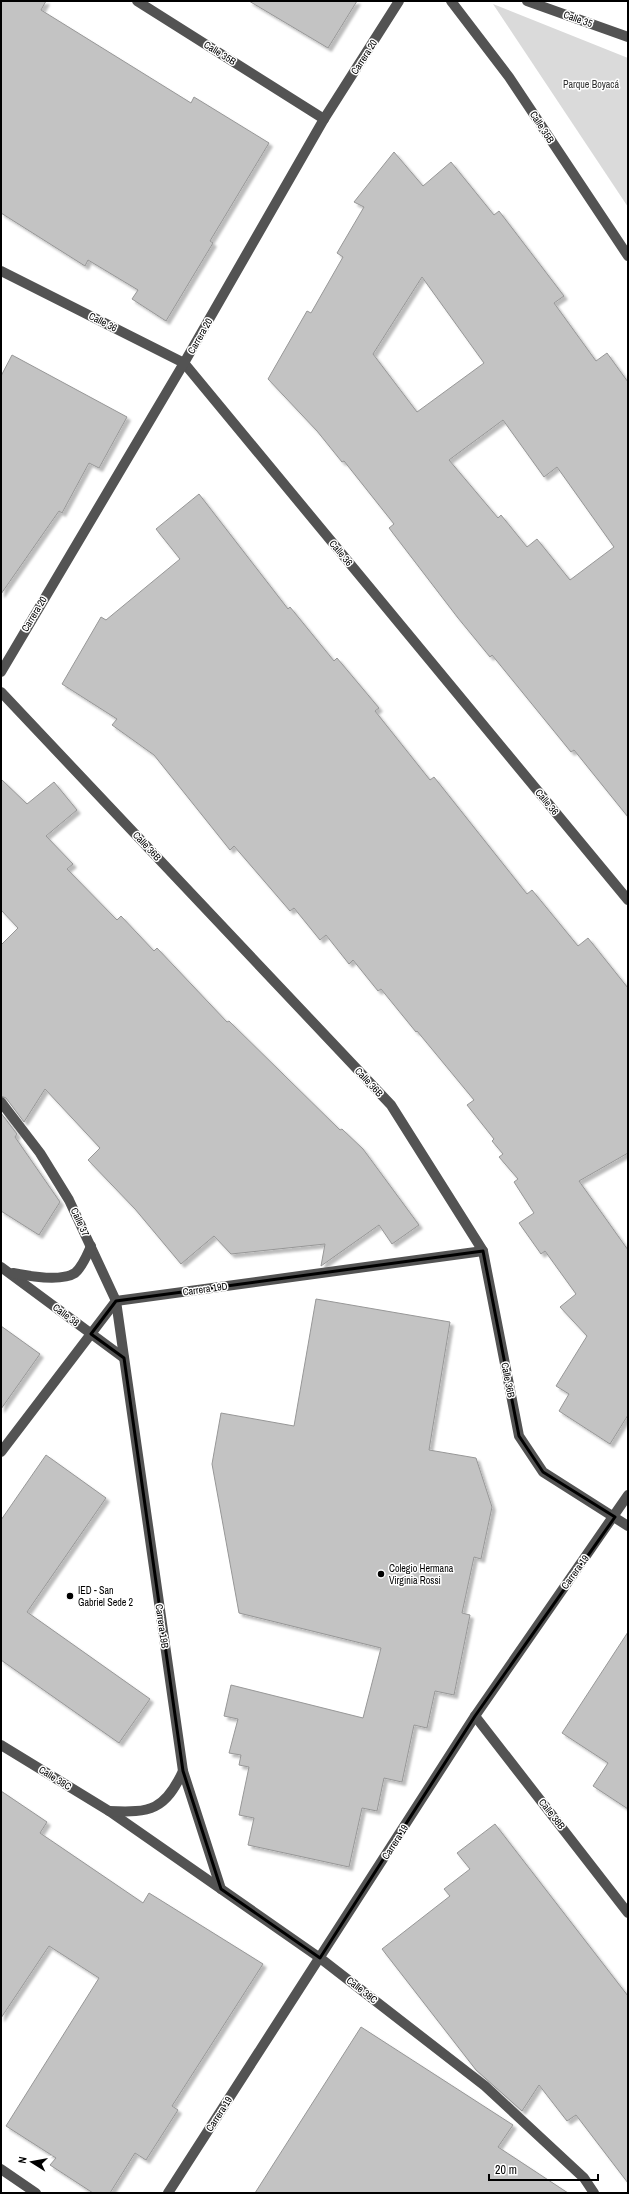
<svg xmlns="http://www.w3.org/2000/svg" width="629" height="2194" font-family="'Archivo Narrow',sans-serif">
<style>
.green{fill:#dadada}
.building{fill:#c3c3c3;stroke:#979797;fill-rule:evenodd;filter:url(#shadow)}
.lines{fill:none;stroke-linecap:round;stroke-linejoin:round}
.minor{stroke:#535353;stroke-width:10}
.marked{fill:none;stroke:#000;stroke-width:3;stroke-linejoin:round}
.poi-dot{fill:#000;stroke:#fff;stroke-width:1.5}
.labels{text-anchor:middle;dominant-baseline:central;stroke-width:3;stroke-linejoin:round;paint-order:stroke}
.street-label{font-size:10px;fill:#000;stroke:#fff}
.park-label{font-size:10px;fill:#313131;stroke:#fff}
.poi-label{font-size:10px;fill:#000;stroke:#fff;text-anchor:start}
</style>
<defs>
<filter id="shadow"><feDropShadow dx="3.5" dy="3.5" stdDeviation="1" flood-color="#0004"/></filter>
</defs>
<rect width="100%" height="100%" fill="#fff"/>
<polygon class="green" points="493,4 628,58 628,207"/>
<g class="building">
<polygon points="1,1 46,1 41,10 191,103 194,97 269,143 210,241 213,243 166,321 132,299 138,290 88,260 85,266 1,213"/>
<polygon points="249,1 357,1 328,48"/>
<path d="M394 152 423 186 451 162 494 215 499 211 564 296 554 303 596 361 607 353 628 382V817L574 750 571 752 492 655 490 657 458 618 389 528 394 524 344 461 342 462 317 431 268 379 307 311 311 313 343 257 337 253 364 207 354 202ZM422 277 484 363 417 412 373 354ZM503 420 544 477 557 467 614 547 570 580 537 539 527 547 501 515 498 518 449 460Z"/>
<polygon points="12,355 127,417 99,468 89,463 62,513 59,511 1,594 1,376"/>
<polygon points="199,494 288,609 290,607 334,661 337,658 379,708 375,711 430,780 434,777 527,894 532,890 578,946 588,938 628,988 628,1153 579,1181 628,1250 628,1415 610,1444 559,1411 569,1394 556,1386 587,1336 560,1307 576,1294 545,1251 541,1254 519,1223 534,1213 514,1182 518,1179 499,1157 503,1154 492,1141 494,1139 467,1105 474,1100 417,1031 416,1032 381,989 378,991 353,960 349,964 326,935 320,940 294,908 290,911 234,846 230,850 154,755 112,725 117,719 62,684 101,617 106,620 180,559 156,529"/>
<polygon points="1,779 27,804 54,782 77,810 46,836 73,864 67,869 117,920 121,916 154,951 157,948 227,1022 229,1021 340,1130 342,1129 363,1149 419,1225 392,1244 379,1225 321,1266 325,1244 231,1254 214,1236 181,1264 135,1209 88,1160 100,1148 45,1089 24,1122 6,1098 1,1096 1,945 18,928 1,910"/>
<polygon points="1,1113 17,1134 15,1137 60,1202 39,1235 1,1211"/>
<polygon points="316,1299 450,1322 429,1450 476,1458 492,1507 481,1559 474,1557 462,1613 470,1615 454,1695 435,1691 427,1728 414,1725 402,1782 384,1778 377,1811 362,1808 349,1867 248,1845 254,1818 239,1815 249,1767 239,1765 241,1755 229,1753 238,1719 224,1716 231,1685 363,1718 381,1648 239,1613 212,1464 221,1413 294,1426"/>
<polygon points="1,1326 40,1354 1,1409"/>
<polygon points="46,1455 106,1498 27,1612 150,1699 119,1743 1,1660 1,1520"/>
<polygon points="628,1632 628,1809 593,1786 608,1763 562,1733"/>
<polygon points="1,1791 47,1822 40,1833 143,1903 149,1893 263,1964 172,2106 178,2110 146,2160 135,2153 110,2193 93,2193 50,2165 56,2158 6,2126 99,1978 49,1946 1,2018"/>
<polygon points="495,1824 628,1996 628,2183 576,2115 567,2121 539,2085 522,2111 476,2070 382,1949 450,1896 444,1889 470,1869 457,1853"/>
<polygon points="361,2027 513,2125 498,2147 568,2193 255,2193"/>
</g>
<g class="lines">
<g class="minor">
<polyline points="137,1 324,119"/>
<polyline points="451,1 509,77 628,256"/>
<polyline points="527,1 628,37"/>
<polyline points="1,271 184,363 628,900"/>
<polyline points="1,672 184,363 324,119 399,1"/>
<polyline points="1,692 391,1105 483,1251 519,1436 543,1472 628,1526"/>
<polyline points="1,1102 40,1153 69,1200 116,1301 183,1771 221,1889"/>
<polyline points="1,1267 124,1358"/>
<path d="M13 1273C28 1276 61 1282 75 1273 83 1266 87 1255 91 1246"/>
<polyline points="1,1452 116,1301 483,1251"/>
<polyline points="475,1716 628,1913"/>
<polyline points="1,1745 109,1811 320,1958 485,2086 584,2178 594,2193"/>
<path d="M109 1811C151 1813 165 1810 183 1771"/>
<polyline points="1,2169 36,2193"/>
<polyline points="168,2193 475,1716 628,1495"/>
</g>
</g>
<path class="marked" d="M483 1251 519 1436 543 1472 615 1517 475 1716 320 1958 221 1889 183 1771 124 1358 91 1334 116 1301Z"/>
<g class="poi-dot">
<circle cx="381" cy="1574" r="4"/>
<circle cx="70" cy="1596" r="4"/>
</g>
<g class="labels">
<g class="street-label">
<text transform="translate(578 19) rotate(20)">Calle 35</text>
<text transform="translate(220 53) rotate(32)">Calle 35B</text>
<text transform="translate(364 57) rotate(-57)">Carrera 20</text>
<text transform="translate(542 127) rotate(57)">Calle 35B</text>
<text transform="translate(103 322) rotate(27)">Calle 36</text>
<text transform="translate(200 336) rotate(-60)">Carrera 20</text>
<text transform="translate(341 553) rotate(50)">Calle 36</text>
<text transform="translate(34 614) rotate(-59)">Carrera 20</text>
<text transform="translate(547 802) rotate(50)">Calle 36</text>
<text transform="translate(147 846) rotate(47)">Calle 36B</text>
<text transform="translate(369 1082) rotate(47)">Calle 36B</text>
<text transform="translate(80 1222) rotate(65)">Calle 37</text>
<text transform="translate(205 1289) rotate(-8)">Carrera 19D</text>
<text transform="translate(66 1315) rotate(37)">Calle 38</text>
<text transform="translate(508 1380) rotate(79)">Calle 36B</text>
<text transform="translate(575 1572) rotate(-54)">Carrera 19</text>
<text transform="translate(162 1626) rotate(82)">Carrera 19B</text>
<text transform="translate(55 1778) rotate(32)">Calle 38C</text>
<text transform="translate(552 1814) rotate(52)">Calle 38B</text>
<text transform="translate(395 1842) rotate(-57)">Carrera 19</text>
<text transform="translate(362 1990) rotate(38)">Calle 38C</text>
<text transform="translate(219 2114) rotate(-57)">Carrera 19</text>
</g>
<g class="park-label">
<text x="591" y="84">Parque Boyacá</text>
</g>
<g class="poi-label">
<text x="389" y="1568">Colegio Hermana<tspan x="389" dy="12">Virginia Rossi</tspan></text>
<text x="78" y="1590">IED - San<tspan x="78" dy="12">Gabriel Sede 2</tspan></text>
</g>
</g>
<rect width="629" height="2194" fill="none" stroke="#000000" stroke-width="4"/>
<g transform="translate(32 2162) rotate(281)" stroke="#ffffff" stroke-width="3" paint-order="stroke">
<path d="M0-3L7 15L0 10L-7 15Z" fill="#000000"/>
<text y="-6" font-size="11" font-weight="bold" text-anchor="middle" fill="#000000">N</text>
</g>
<path d="M489 2174v6h109v-6" fill="none" stroke="#000000" stroke-width="2"/>
<text x="495" y="2174" font-size="12" fill="#000000" stroke="#ffffff" stroke-width="3" paint-order="stroke">20 m</text>
</svg>
